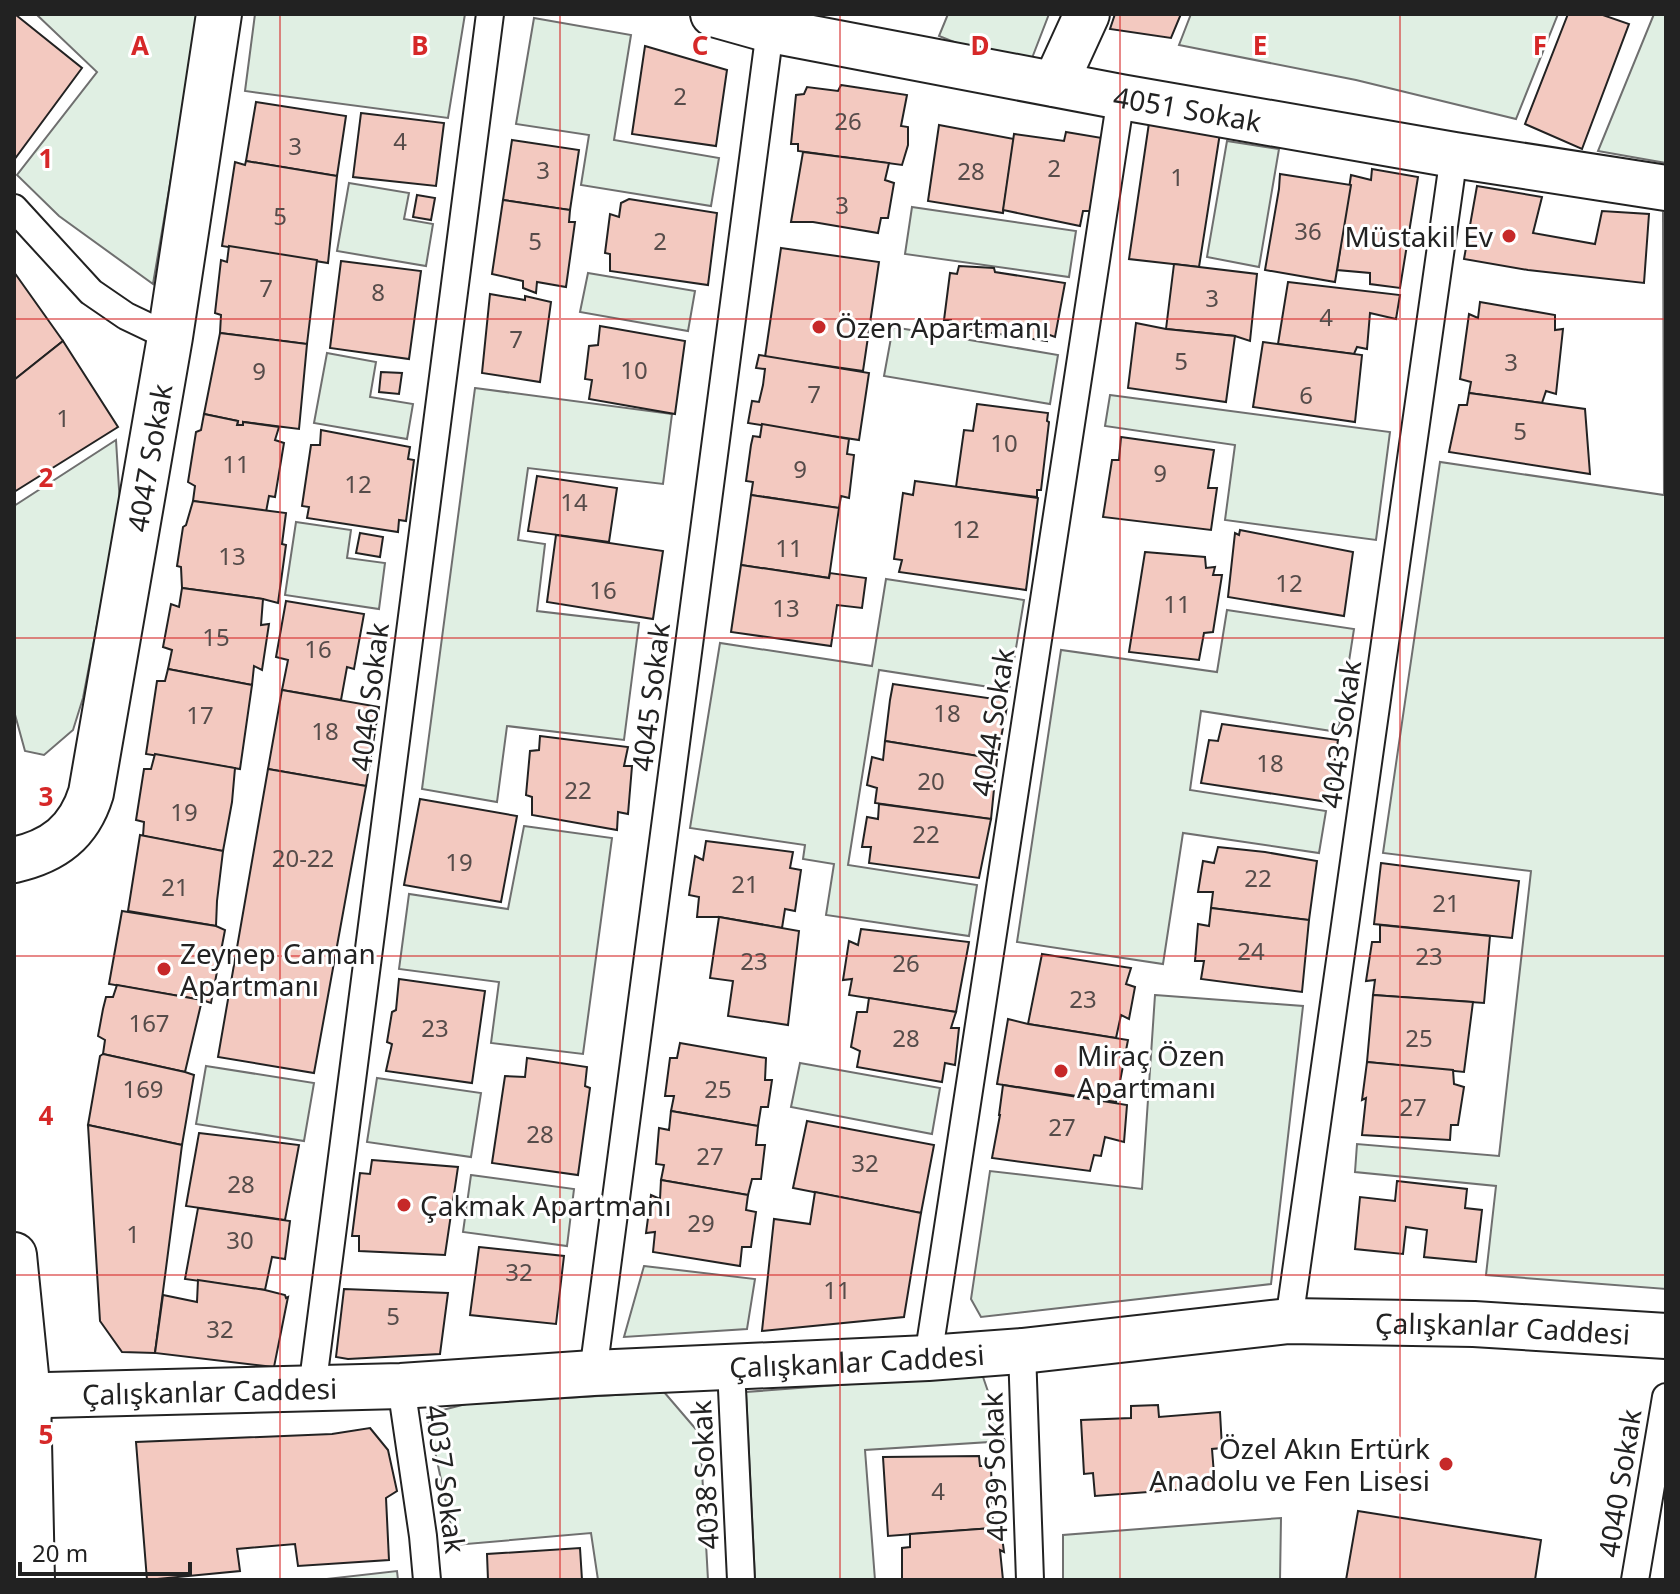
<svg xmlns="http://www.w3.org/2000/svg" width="1680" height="1594" font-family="'Noto Sans',sans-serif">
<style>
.green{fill:#e0efe3;stroke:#6f6f6f;stroke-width:2}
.building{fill:#f3c9c0;stroke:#222;stroke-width:2}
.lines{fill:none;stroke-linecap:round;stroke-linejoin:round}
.lane-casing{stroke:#222;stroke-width:30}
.street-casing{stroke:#222;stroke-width:48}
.secondary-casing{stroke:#222;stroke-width:48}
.lane{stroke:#fff;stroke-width:26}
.street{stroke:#fff;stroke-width:44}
.secondary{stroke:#fff;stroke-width:44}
.grid{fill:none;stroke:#d62828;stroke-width:2;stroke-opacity:0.55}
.poi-dot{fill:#c62828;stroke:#fff;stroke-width:3}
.labels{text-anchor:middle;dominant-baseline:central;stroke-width:6;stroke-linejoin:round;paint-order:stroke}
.number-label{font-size:24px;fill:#564c4a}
.street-label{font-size:28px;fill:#222;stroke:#fff}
.poi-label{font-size:28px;fill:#222;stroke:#fff;text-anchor:start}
.grid-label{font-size:26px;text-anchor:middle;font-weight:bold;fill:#d62828;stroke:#fff;stroke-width:6;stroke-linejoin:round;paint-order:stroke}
</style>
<rect width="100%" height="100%" fill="#fff"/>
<g class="green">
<polygon points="36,14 199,14 153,284 59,216 17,175 97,72"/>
<polygon points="255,14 465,14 448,118 245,91"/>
<polygon points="948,14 1049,14 1027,71 939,36"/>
<polygon points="1191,14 1558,14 1516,119 1356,80 1179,45"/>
<polygon points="1654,14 1666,14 1666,163 1598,151"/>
<polygon points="534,18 631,35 614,140 719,158 711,206 581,185 589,135 516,124"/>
<polygon points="1227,141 1279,149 1259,267 1207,257"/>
<polygon points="349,183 409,193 404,219 433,224 426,266 337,251"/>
<polygon points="912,207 1076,231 1069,277 905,254"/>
<polygon points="1663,213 1666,214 1666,1289 1486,1275 1496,1186 1355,1172 1357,1144 1499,1156 1531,871 1383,853 1440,462 1664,495"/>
<polygon points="588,273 695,291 688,331 580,312"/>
<polygon points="893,327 1058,355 1050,404 884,376"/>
<polygon points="327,353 376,362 370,397 413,404 407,439 314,423"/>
<polygon points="475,388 672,414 663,484 528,468 518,540 545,544 537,611 639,623 624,740 507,726 497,802 422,789"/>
<polygon points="1110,395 1390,432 1376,540 1225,520 1235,445 1105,426"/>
<polygon points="116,440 120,505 83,698 73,730 44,755 25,751 14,711 14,506"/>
<polygon points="296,522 351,530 347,558 385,563 379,609 285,595"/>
<polygon points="886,579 1024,600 1009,690 879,670 848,865 977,885 969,936 826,915 834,864 803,859 805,845 690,828 720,643 872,666"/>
<polygon points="1227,610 1354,629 1338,732 1201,711 1190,790 1326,811 1319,853 1183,833 1163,964 1017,942 1061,650 1217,672"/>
<polygon points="524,826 612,838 583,1054 491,1043 499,982 399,969 409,894 508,909"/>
<polygon points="1155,995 1303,1006 1271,1284 981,1317 971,1299 990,1171 1142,1189"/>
<polygon points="800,1063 940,1088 932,1134 791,1107"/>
<polygon points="206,1066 314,1083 304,1141 196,1124"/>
<polygon points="377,1078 481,1093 471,1157 367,1142"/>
<polygon points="471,1175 574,1189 567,1246 463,1232"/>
<polygon points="644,1266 755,1279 747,1329 624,1337"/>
<polygon points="982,1374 1005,1441 865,1450 875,1580 755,1580 746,1392"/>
<polygon points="664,1392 700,1434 708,1580 598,1580 591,1533 455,1545 427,1414 466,1404"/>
<polygon points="1281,1518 1280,1580 1063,1580 1063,1535"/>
<polygon points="397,1571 398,1580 318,1580"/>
</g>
<g class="building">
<polygon points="1115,14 1181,14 1171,38 1110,29"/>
<polygon points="1568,14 1600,14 1629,24 1582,149 1525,124"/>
<polygon points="16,15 82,68 14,160 14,18"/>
<polygon points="645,46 727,70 716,146 632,134"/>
<polygon points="841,85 907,95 901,126 908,127 908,145 902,165 798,151 798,144 791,144 796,95 804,94 807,87 838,91"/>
<polygon points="256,102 346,116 337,176 246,161"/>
<polygon points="361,113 444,123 436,186 353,177"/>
<polygon points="1149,123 1220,133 1199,267 1129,259"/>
<polygon points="939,125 1014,139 1003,213 928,201"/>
<polygon points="1066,132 1102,138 1091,211 1083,211 1080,226 1003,210 1014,134 1064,141"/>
<polygon points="512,140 579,150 570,210 503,200"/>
<polygon points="803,152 889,163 885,180 894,183 888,218 881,218 878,233 813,222 791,222"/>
<polygon points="246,161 337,176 328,263 222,246 235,162 245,165"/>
<polygon points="1372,169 1418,177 1400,288 1370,284 1370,273 1337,270 1351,175 1371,180"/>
<polygon points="1280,174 1351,185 1335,282 1265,270 1279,189"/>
<polygon points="1477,186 1542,197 1533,233 1595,244 1602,211 1649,214 1644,283 1528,270 1464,259"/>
<polygon points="417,195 435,198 431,220 413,217"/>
<polygon points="629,199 717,213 708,285 610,271 610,254 605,253 610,214 619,217 621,203"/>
<polygon points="503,200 570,210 569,222 575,222 566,287 537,282 536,293 523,288 523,281 492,274"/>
<polygon points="229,246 317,260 307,344 220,333 221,315 215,313 221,260 227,262"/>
<polygon points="781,248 879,262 863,371 765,357"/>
<polygon points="341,261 421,271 409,359 330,348"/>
<polygon points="1174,264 1257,274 1250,341 1235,336 1166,329"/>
<polygon points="959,266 994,268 995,272 1065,283 1055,337 1047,334 1047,341 951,327 951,320 944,320 950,273 957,274"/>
<polygon points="14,272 63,341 14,380"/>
<polygon points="1288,282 1400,295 1396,319 1370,313 1367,349 1357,347 1354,354 1278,344"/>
<polygon points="490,294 525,300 525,296 551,302 540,382 482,373"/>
<polygon points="1480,302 1555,315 1555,330 1563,329 1556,394 1546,391 1542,403 1469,393 1471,382 1460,379 1469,314 1478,318"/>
<polygon points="1136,323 1166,329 1235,336 1226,402 1128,388"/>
<polygon points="600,326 685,341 675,414 589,399 592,380 585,379 589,346 598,345"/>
<polygon points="220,333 307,344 299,429 243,422 243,425 237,425 238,421 204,414"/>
<polygon points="63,341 118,427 14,492 14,380"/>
<polygon points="1263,342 1362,355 1355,422 1253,407"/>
<polygon points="759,355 869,373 859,440 748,423 752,401 759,402 763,385 765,369 756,368"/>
<polygon points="381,372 402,373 399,394 379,392"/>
<polygon points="1469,393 1585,409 1590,474 1449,452 1459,405 1467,405"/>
<polygon points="977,404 1048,413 1047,421 1049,422 1041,490 1037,490 1037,497 956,487 964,430 973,431"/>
<polygon points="204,414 238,421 237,425 243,425 243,422 279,427 275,440 284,443 275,497 269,496 266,512 193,501 195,486 188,482 196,432 201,430"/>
<polygon points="762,424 849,439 847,454 854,455 849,498 841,496 839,508 751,495 753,482 746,481 751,445 753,436 760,437"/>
<polygon points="321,430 410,447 408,459 414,460 406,521 399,520 398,532 307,518 309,507 302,506 311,445 320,445"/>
<polygon points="1121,437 1214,450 1208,488 1217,488 1211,530 1103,517 1112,460 1119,460"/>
<polygon points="537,476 617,488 609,542 528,531"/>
<polygon points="915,481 1038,498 1026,590 899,572 902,560 894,559 903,493 913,495"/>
<polygon points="751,495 839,508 829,578 741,565"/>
<polygon points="193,501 286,513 282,544 286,545 278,603 263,599 182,588 181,567 177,566 183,527 186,525"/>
<polygon points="1240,530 1353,552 1344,616 1228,597 1235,533 1239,535"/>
<polygon points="360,533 383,537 380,557 356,553"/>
<polygon points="556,535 663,551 653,619 547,602"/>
<polygon points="1145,552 1205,557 1206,568 1215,567 1213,575 1222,575 1213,632 1204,633 1199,660 1129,652"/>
<polygon points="741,565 829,578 830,573 866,578 862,608 837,605 831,646 731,632"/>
<polygon points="182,588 263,599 261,625 269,624 262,670 254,666 252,685 168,669 172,650 163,647 171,604 179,607"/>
<polygon points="286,601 364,614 354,669 347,667 341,700 282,690 288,660 276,657"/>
<polygon points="168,669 252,685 240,769 146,754 157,681 165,681"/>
<polygon points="893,684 1008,701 997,759 885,741 890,700"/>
<polygon points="282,690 379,707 366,786 268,769"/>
<polygon points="1222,724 1338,740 1328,802 1201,783 1209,740 1218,741"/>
<polygon points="540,736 628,747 624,766 632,766 628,814 618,812 617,830 532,815 532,797 526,795 530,751 539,750"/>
<polygon points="885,741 997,759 991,819 875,803 877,788 867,785 872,757 883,760"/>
<polygon points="155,754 235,768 232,802 223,851 143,836 144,822 136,820 144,769 151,769"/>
<polygon points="268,769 366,786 314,1073 218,1057"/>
<polygon points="420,799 517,816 501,902 404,885"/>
<polygon points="879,804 991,819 979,878 869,863 871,847 862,847 867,817 878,819"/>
<polygon points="140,835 223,851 217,901 216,926 128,911"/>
<polygon points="706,841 793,852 790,868 801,870 795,911 785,909 782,928 719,917 697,917 699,897 689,895 695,856 703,860"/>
<polygon points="1218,847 1265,852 1317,861 1309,920 1211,908 1213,892 1198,892 1203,861 1214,863"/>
<polygon points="1381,863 1519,881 1512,938 1374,924"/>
<polygon points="1211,908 1309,920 1302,992 1201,979 1204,961 1195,961 1198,924 1209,926"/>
<polygon points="122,911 216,926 225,930 211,1003 202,1000 109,984"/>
<polygon points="719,917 799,931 788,1025 728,1016 733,981 710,978"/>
<polygon points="1380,925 1490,936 1484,1003 1373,995 1375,980 1366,981 1372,942 1380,942"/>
<polygon points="861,929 969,942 956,1012 849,995 852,979 843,980 849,941 858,945"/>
<polygon points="1042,954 1131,968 1126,984 1135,987 1129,1019 1121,1015 1116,1038 1028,1024"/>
<polygon points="399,979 485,991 472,1083 386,1071 392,1044 387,1042 392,1012 396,1010"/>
<polygon points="117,985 202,1000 185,1072 103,1054 105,1040 98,1036 103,1009 106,997 113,997"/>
<polygon points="1373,995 1473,1002 1464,1072 1367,1062"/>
<polygon points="869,998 956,1012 951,1028 959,1028 955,1065 945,1063 942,1082 857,1067 860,1051 851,1047 857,1012 867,1012"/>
<polygon points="1008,1019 1028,1024 1128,1040 1116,1102 997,1084"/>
<polygon points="680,1043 766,1058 765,1080 772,1080 768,1107 761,1107 758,1126 671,1111 674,1096 665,1096 670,1058 677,1058"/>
<polygon points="103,1054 185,1072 194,1075 182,1145 88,1125 100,1056"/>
<polygon points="527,1058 587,1067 585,1086 590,1088 578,1175 492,1163 505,1076 525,1077"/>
<polygon points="1367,1062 1453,1070 1454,1084 1464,1087 1458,1125 1451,1125 1450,1140 1362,1135 1366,1098 1362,1100"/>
<polygon points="1003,1085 1127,1105 1124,1142 1105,1137 1101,1156 1094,1155 1090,1171 992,1158 1000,1115 999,1115"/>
<polygon points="671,1111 758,1126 756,1145 765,1145 761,1179 752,1179 748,1195 661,1180 664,1165 656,1164 659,1128 669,1130"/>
<polygon points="807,1121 934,1145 921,1213 793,1188"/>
<polygon points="88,1125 182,1145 155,1353 122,1352 100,1321"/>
<polygon points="199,1133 299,1145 285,1220 186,1206"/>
<polygon points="372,1160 458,1167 445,1255 359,1251 359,1236 352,1236 360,1173 370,1174"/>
<polygon points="661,1180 748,1195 746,1210 756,1212 751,1247 742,1247 740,1266 653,1252 655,1232 646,1233 651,1195 660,1199"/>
<polygon points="1397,1181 1467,1189 1465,1208 1482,1210 1476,1262 1424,1257 1427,1230 1406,1227 1403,1254 1355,1249 1360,1197 1395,1201"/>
<polygon points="815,1192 921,1213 904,1317 762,1331 774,1219 810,1224"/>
<polygon points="198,1208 290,1221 285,1259 272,1257 265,1290 185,1279"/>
<polygon points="479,1247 564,1256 556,1324 470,1315"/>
<polygon points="198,1280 265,1290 285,1295 286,1298 288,1297 274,1367 155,1353 163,1295 197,1302"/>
<polygon points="344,1289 448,1293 440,1354 348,1359 336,1357"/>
<polygon points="1158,1405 1159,1417 1220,1412 1222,1448 1212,1449 1215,1487 1095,1496 1093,1473 1084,1474 1081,1420 1131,1418 1131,1406"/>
<polygon points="370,1428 388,1450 397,1491 386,1498 389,1560 298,1566 295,1544 237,1549 240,1571 147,1580 136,1442 332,1434"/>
<polygon points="979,1456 980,1466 991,1466 993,1528 888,1536 883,1457"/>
<polygon points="1358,1511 1541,1540 1535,1580 1346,1580"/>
<polygon points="993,1528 1001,1529 1004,1552 1000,1550 1003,1580 902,1580 902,1548 910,1547 910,1534"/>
<polygon points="580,1548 582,1580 488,1580 487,1554"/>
</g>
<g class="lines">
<defs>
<g id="lane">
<polyline points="14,208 91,292 126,316 170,337"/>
<polyline points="1289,1321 1454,155"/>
<polyline points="1022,1351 1030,1580"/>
<polyline points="928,1358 1121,97"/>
<polyline points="731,1368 741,1580"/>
<polyline points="593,1373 770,30"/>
<polyline points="401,1386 423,1536 427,1580"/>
<polyline points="312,1389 490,14"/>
<polyline points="1635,1580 1666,1397"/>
</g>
<g id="street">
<path id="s1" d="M713 14 770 30 1121 97 1454 155 1666 188"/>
<polyline points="1055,84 1087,14"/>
<path id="s2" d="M14 860C54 851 79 832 91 793L170 337 219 14"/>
</g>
<g id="secondary">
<polyline points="14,1255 28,1395 32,1580"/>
<path id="s3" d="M29 1406 37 1399 47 1395 401 1386 593 1373 928 1358 1022 1351 1289 1321 1474 1324 1666 1336"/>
</g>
</defs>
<use href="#lane" class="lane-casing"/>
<use href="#street" class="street-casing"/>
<use href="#secondary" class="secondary-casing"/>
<use href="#lane" class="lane"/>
<use href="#street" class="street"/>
<use href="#secondary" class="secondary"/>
</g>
<path class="grid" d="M280 14V1580M560 14V1580M840 14V1580M1120 14V1580M1400 14V1580M14 319H1666M14 638H1666M14 956H1666M14 1275H1666"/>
<g class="poi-dot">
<circle cx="1509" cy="236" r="8"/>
<circle cx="819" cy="327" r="8"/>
<circle cx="164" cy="969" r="8"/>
<circle cx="1061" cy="1071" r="8"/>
<circle cx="404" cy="1205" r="8"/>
<circle cx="1446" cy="1464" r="8"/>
</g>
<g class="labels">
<g class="number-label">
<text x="680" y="95">2</text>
<text x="848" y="120">26</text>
<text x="400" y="140">4</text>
<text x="295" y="145">3</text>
<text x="1054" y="167">2</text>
<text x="543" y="169">3</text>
<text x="971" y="170">28</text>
<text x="1177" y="176">1</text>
<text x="842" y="204">3</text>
<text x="280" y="215">5</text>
<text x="1308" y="230">36</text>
<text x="535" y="240">5</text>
<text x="660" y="240">2</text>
<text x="266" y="287">7</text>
<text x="378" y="291">8</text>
<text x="1212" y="297">3</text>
<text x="1326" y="316">4</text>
<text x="516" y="338">7</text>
<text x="1181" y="360">5</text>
<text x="1511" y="361">3</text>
<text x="634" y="369">10</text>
<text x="259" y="370">9</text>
<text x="814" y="393">7</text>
<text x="1306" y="394">6</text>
<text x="63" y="417">1</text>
<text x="1520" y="430">5</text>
<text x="1004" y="442">10</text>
<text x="236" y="463">11</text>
<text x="800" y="468">9</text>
<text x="1160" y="472">9</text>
<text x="358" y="483">12</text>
<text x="574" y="501">14</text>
<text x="966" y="528">12</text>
<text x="789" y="547">11</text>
<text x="232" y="555">13</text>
<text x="1289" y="582">12</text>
<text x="603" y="589">16</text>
<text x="1177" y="603">11</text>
<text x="786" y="607">13</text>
<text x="216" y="636">15</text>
<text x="318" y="648">16</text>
<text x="947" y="712">18</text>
<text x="200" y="714">17</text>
<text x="325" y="730">18</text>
<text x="1270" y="762">18</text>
<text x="931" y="780">20</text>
<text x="578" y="789">22</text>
<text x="184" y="811">19</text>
<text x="926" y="833">22</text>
<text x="303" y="857">20-22</text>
<text x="459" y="861">19</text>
<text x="1258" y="877">22</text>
<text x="745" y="883">21</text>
<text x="175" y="886">21</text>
<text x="1446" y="902">21</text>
<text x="1251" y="950">24</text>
<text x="1429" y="955">23</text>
<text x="754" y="960">23</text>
<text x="906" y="962">26</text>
<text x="1083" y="998">23</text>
<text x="149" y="1022">167</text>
<text x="435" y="1027">23</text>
<text x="906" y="1037">28</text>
<text x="1419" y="1037">25</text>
<text x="143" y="1088">169</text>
<text x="718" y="1088">25</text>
<text x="1413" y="1106">27</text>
<text x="1062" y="1126">27</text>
<text x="540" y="1133">28</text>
<text x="710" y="1155">27</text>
<text x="865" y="1162">32</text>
<text x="241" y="1183">28</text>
<text x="701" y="1222">29</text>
<text x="133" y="1233">1</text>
<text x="240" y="1239">30</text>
<text x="519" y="1271">32</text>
<text x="837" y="1289">11</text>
<text x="393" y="1315">5</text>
<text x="220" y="1328">32</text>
<text x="938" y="1490">4</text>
</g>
<g class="street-label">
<text stroke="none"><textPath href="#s1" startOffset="484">4051 Sokak</textPath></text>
<text stroke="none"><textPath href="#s2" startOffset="448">4047 Sokak</textPath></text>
<text transform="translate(369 697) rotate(-83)">4046 Sokak</text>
<text transform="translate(650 697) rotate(-83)">4045 Sokak</text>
<text transform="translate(992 722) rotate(-81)">4044 Sokak</text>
<text transform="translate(1340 734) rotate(-82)">4043 Sokak</text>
<text stroke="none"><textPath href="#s3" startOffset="1480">Çalışkanlar Caddesi</textPath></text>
<text stroke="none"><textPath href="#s3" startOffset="832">Çalışkanlar Caddesi</textPath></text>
<text stroke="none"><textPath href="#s3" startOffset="184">Çalışkanlar Caddesi</textPath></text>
<text transform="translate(994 1467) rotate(-92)">4039 Sokak</text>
<text transform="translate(704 1475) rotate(-93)">4038 Sokak</text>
<text transform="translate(446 1479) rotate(82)">4037 Sokak</text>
<text transform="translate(1619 1483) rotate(-81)">4040 Sokak</text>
</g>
<g class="poi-label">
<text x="1493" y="236" text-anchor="end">Müstakil Ev</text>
<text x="835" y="327">Özen Apartmanı</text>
<text x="180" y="953">Zeynep Caman<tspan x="180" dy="32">Apartmanı</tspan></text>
<text x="1077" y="1055">Miraç Özen<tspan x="1077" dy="32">Apartmanı</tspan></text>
<text x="420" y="1205">Çakmak Apartmanı</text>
<text x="1430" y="1448" text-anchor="end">Özel Akın Ertürk<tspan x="1430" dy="32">Anadolu ve Fen Lisesi</tspan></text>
</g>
</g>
<g class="grid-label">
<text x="140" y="55">A</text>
<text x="420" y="55">B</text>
<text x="700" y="55">C</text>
<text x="980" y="55">D</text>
<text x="1260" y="55">E</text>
<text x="1540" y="55">F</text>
<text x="46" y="168">1</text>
<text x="46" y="487">2</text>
<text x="46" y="806">3</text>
<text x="46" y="1125">4</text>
<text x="46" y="1444">5</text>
</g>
<rect width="1680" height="1594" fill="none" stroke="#222222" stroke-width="32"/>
<path d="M20 1562v12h170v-12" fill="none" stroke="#222222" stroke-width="4"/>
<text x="32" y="1562" font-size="24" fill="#222222" stroke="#ffffff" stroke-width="6" paint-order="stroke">20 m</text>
</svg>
